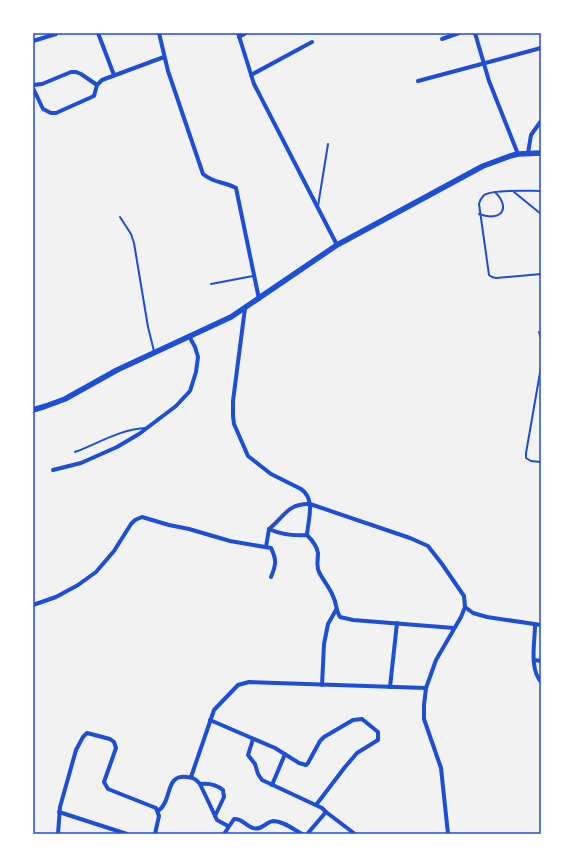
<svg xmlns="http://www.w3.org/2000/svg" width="574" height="867" font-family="'Noto Sans',sans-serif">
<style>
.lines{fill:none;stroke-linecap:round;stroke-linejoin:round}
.service{stroke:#1d4ed8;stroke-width:2}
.minor{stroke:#1d4ed8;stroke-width:4}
.tertiary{stroke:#1d4ed8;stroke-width:5.5}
.neatline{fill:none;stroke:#1d4ed8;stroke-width:1.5}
</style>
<rect width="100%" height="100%" fill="#f2f2f2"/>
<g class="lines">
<g class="service">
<path d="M541 191C528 191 493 189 484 195 481 198 480 200 479 204L489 275 492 277 496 278 541 274"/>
<polyline points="514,192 541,214"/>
<polyline points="318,206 328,144"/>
<path d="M479 214C500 222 512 209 495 192"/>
<polyline points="120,217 131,234 134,243 148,327 154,351"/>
<polyline points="211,284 253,276"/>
<polyline points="539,332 541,339"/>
<polyline points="541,367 526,453 526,458 531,461 541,462"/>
<path d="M75 452C99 443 121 429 146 428"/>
</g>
<g class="minor">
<polyline points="98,33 114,75"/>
<path d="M159 33 168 71 203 174C215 184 224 181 236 188L259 299"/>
<polyline points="238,33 254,84 337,245"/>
<polyline points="475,33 489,81 518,154"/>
<polyline points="239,37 246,33"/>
<polyline points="442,39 459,33"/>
<polyline points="33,41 56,34"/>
<polyline points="251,75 312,42"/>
<polyline points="418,81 541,48"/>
<polyline points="33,85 42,84 71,72 76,72 81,74 97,85"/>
<polyline points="33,88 43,109 51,113 56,113 94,96 97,85 102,80 164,57"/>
<polyline points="528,153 531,135 541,121"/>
<path d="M245 308 233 401V416L234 424 248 456 271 474 301 489C316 499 308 520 307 535 312 540 317 546 318 553 318 560 316 566 319 572 323 580 330 588 333 596 337 604 335 609 340 617L353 620 454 628"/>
<polyline points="53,470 81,463 117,447 139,434 176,406 190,391 196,372 198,357 195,347 189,336"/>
<path d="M269 529C282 535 293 536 307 535"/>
<path d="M266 547 269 529C284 517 288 503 310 504L410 538 428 546 442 564 464 596 465 607 461 617 436 660 426 688 424 705V719L441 768 448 834"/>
<path d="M33 605 56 597 78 585 96 572 114 551 131 524 135 520 142 517 169 525 189 529 230 541 271 548C277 560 276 565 271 577"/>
<polyline points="465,607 473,613 487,617 541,625"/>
<path d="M535 625C535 642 529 668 541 682"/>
<polyline points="534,660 541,661"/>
<polyline points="322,685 324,644 328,624 336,610"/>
<polyline points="390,687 397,623"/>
<polyline points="210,720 275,748 299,763 306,765 308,763 320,741 324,737 353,720 362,719 378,732 378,740 357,753 345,767 316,805"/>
<polyline points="253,739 248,755 255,764 258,774 262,780 322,808 326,812"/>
<polyline points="191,777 214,710 238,685 249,682 426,688"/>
<path d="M200 784C208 783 217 785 223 790L224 797 215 816"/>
<polyline points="272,785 285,754"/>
<path d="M158 811C173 801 164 774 187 777 193 777 197 780 200 784L217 820 228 826"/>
<polyline points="59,812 127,834"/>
<polyline points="308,833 326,812 355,834"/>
<polyline points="58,834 60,807 76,750 83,737 87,733 110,739 114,742 116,748 104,782 108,789 156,808 159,816 155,834"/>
<path d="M224 834 234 819C242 818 246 826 253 828 261 831 266 822 273 821 283 821 293 829 302 834"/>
</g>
<polyline class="tertiary" points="33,410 46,406 65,399 117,370 231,317 337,245 483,166 510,156 518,154 541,153"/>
</g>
<rect width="574" height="867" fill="none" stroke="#ffffff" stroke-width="68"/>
<rect x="34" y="34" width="506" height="799" class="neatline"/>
</svg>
